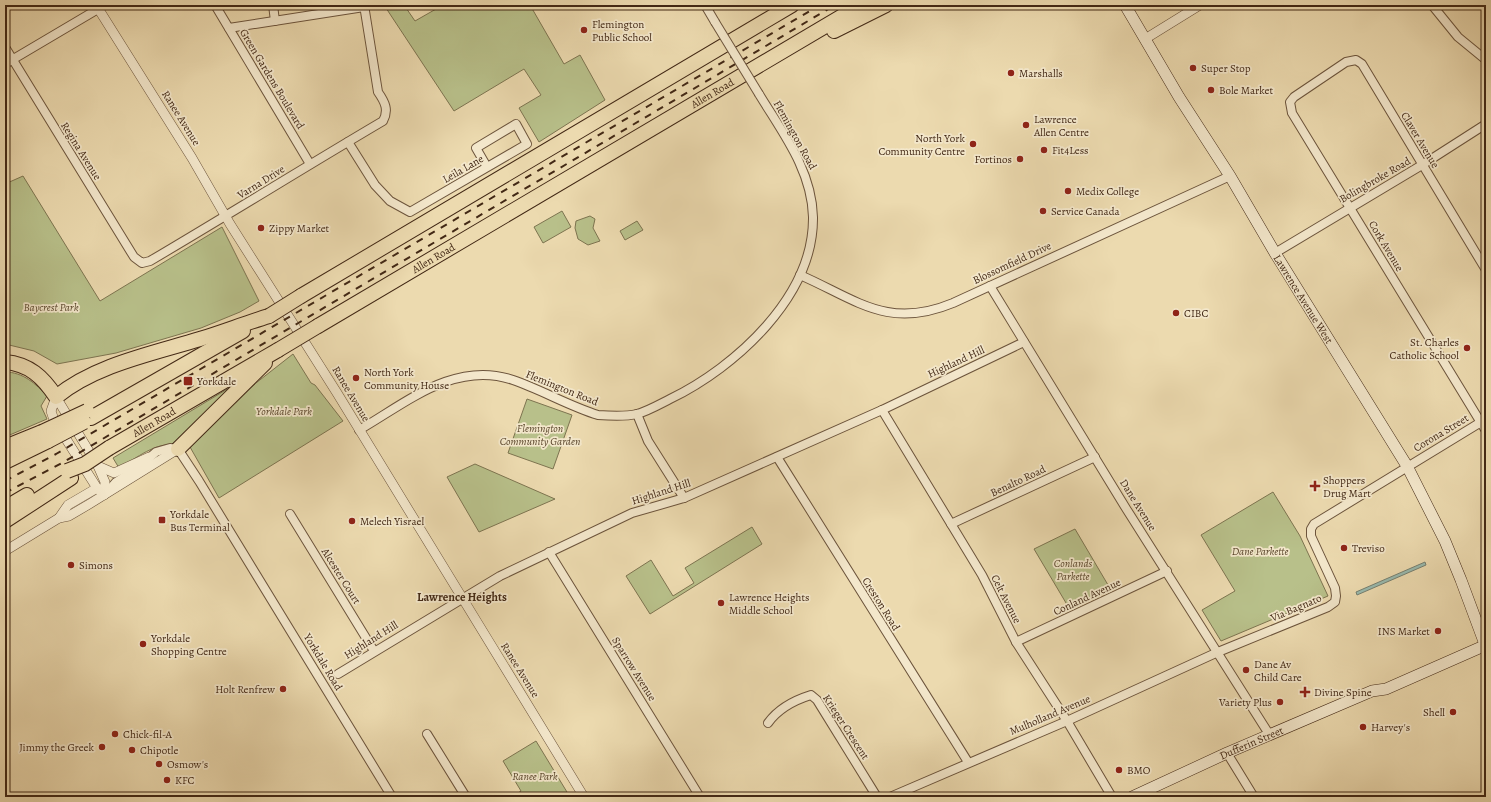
<svg xmlns="http://www.w3.org/2000/svg" width="1491" height="802" font-family="Alegreya,serif">
<style>
.green{fill:#b8c08a;stroke:#7d7450}
.water{fill:#99baae;stroke:#768071}
.lines{fill:none;stroke-linecap:round;stroke-linejoin:round}
.minor-casing{stroke:#6c543c;stroke-width:10}
.tertiary-casing{stroke:#6c543c;stroke-width:10}
.secondary-casing{stroke:#422815;stroke-width:12}
.motorway-casing{stroke:#422815;stroke-width:16}
.minor{stroke:#f3e7cb;stroke-width:8}
.tertiary{stroke:#f3e7cb;stroke-width:9}
.secondary{stroke:#f3e7cb;stroke-width:11}
.motorway{stroke:#ecdaaf;stroke-width:14}
.rail{stroke:#422815;stroke-width:2;stroke-dasharray:7 7;stroke-linecap:butt}
.minor-bridge-casing{stroke:#6c543c;stroke-width:10;stroke-linecap:butt}
.motorway-bridge-casing{stroke:#422815;stroke-width:16;stroke-linecap:butt}
.minor-bridge{stroke:#f3e7cb;stroke-width:8}
.motorway-bridge{stroke:#ecdaaf;stroke-width:14}
.poi-dot{fill:#8f2418;stroke:#f3e7cb;stroke-width:1.5}
.labels{text-anchor:middle;dominant-baseline:central;stroke-width:3.5;stroke-linejoin:round;paint-order:stroke}
.poi-label{font-size:11px;fill:#422815;stroke:#f3e7cb;text-anchor:start}
.street-label{font-size:11px;fill:#422815;stroke:#f3e7cb}
.park-label{font-size:11px;font-style:italic;fill:#5a462c;stroke:#f3e7cb}
.neighbourhood-label{font-size:12px;font-weight:bold;fill:#422815;stroke:#f3e7cb}
</style>
<rect width="100%" height="100%" fill="#ecdaaf"/>
<filter id="stains"><feTurbulence type="fractalNoise" baseFrequency=".005" numOctaves="4"/><feColorMatrix values="0 0 0 0 .2 0 0 0 0 .09 0 0 0 0 .02 0 0 0 .5 -.17"/></filter>
<radialGradient id="worn" r=".72"><stop offset=".6" stop-color="#630" stop-opacity="0"/><stop offset="1" stop-color="#630" stop-opacity=".3"/></radialGradient>
<g class="green">
<polygon points="384,5 404,5 415,21 443,5 530,5 564,64 580,55 605,100 539,142 519,108 541,95 524,69 454,111"/>
<polygon points="23,176 100,301 222,227 259,301 240,312 201,328 116,353 57,364 34,351 5,344 5,184"/>
<polygon points="562,211 571,227 543,243 534,227"/>
<polygon points="590,216 595,219 593,228 600,241 588,245 578,239 575,228 576,221"/>
<polygon points="637,221 643,230 625,240 620,231"/>
<polygon points="293,354 311,383 315,385 343,421 219,498 190,447 233,401"/>
<path d="M5 372C23 372 36 384 47 396L41 406 47 419 5 437Z"/>
<path d="M234 385 176 445C155 442 137 458 119 468L113 458Z"/>
<polygon points="527,399 572,415 553,469 508,453"/>
<polygon points="475,464 555,499 479,532 447,477"/>
<polygon points="1273,492 1300,536 1328,596 1221,641 1202,610 1235,591 1201,535"/>
<polygon points="752,527 762,544 650,614 626,576 651,560 673,596 694,583 685,568"/>
<polygon points="1075,529 1111,590 1069,608 1034,549"/>
<polygon points="536,741 570,797 512,797 521,791 503,761"/>
</g>
<polygon class="water" points="1425,562 1426,565 1357,595 1356,592"/>
<g class="lines">
<defs>
<g id="minor">
<polyline points="215,5 310,164"/>
<polyline points="273,5 275,21"/>
<polyline points="705,5 715,22"/>
<polyline points="1432,5 1458,37 1486,60"/>
<polyline points="229,28 364,7"/>
<path d="M5 47 134 257 142 263 150 261C228 215 305 167 383 121 389 110 385 102 378 92L364 5"/>
<polyline points="5,64 98,9"/>
<polyline points="348,142 375,185 390,201 410,212 527,144 516,124 476,148 487,167"/>
<polyline points="1275,253 1422,165 1486,124"/>
<polyline points="1486,270 1362,64 1356,60 1346,62 1294,97 1290,102 1292,113 1486,431"/>
<path d="M800 275C857 300 888 330 953 303L1230 176"/>
<polyline points="990,286 1127,510 1269,734"/>
<polyline points="882,410 982,575 1016,642 1067,721 1112,797"/>
<polyline points="637,414 648,441 684,498"/>
<path d="M359 430C406 403 455 360 513 380 542 390 569 406 598 415 611 416 624 417 637 414 648 411 660 404 670 399 736 367 814 296 813 217 812 170 782 132 759 94"/>
<polyline points="777,457 968,762"/>
<polyline points="109,490 116,482 139,467 156,452 170,448 178,449 199,481 392,797"/>
<polyline points="290,514 374,651"/>
<polyline points="951,524 1095,457"/>
<polyline points="549,552 700,797"/>
<polyline points="1016,642 1167,571"/>
<polyline points="338,674 500,576 632,513 684,498 882,410 1024,342"/>
<path d="M768 723C778 709 795 700 811 695L817 700 877 797"/>
<polyline points="427,734 466,797"/>
<polyline points="1227,753 1254,797"/>
<polyline points="890,797 1067,721 1218,652 1328,607 1335,602 1336,596 1335,588 1311,536 1311,529 1314,524 1486,419"/>
</g>
<g id="tertiary">
<polyline points="96,5 192,158 230,224 337,393 584,797"/>
<polyline points="1145,39 1200,5"/>
<polygon points="56,397 98,466 105,482 104,495 97,488 54,420 51,411"/>
<polyline points="98,466 114,473 149,457"/>
<polyline points="59,518 68,505 97,488"/>
<polyline points="5,551 59,518 69,516 91,503 178,449"/>
</g>
<g id="secondary">
<path id="s1" d="M1125 5 1179 97 1230 176 1275 253 1407 466 1445 541 1461 580 1486 647"/>
<path id="s2" d="M1132 797 1227 753 1372 691 1386 689 1486 645"/>
</g>
<g id="motorway">
<polyline points="834,31 886,5"/>
<polyline points="301,296 792,5"/>
<path id="s3" d="M318 326 861 5"/>
<path d="M5 362C29 364 43 377 56 397 95 365 151 354 200 339 223 332 246 323 269 316"/>
<polyline points="91,418 243,331"/>
<polyline points="5,447 42,432"/>
<path id="s4" d="M109 448 278 350"/>
<polyline points="178,449 265,363"/>
<polyline points="5,462 48,441"/>
<polyline points="5,508 27,495"/>
<polyline points="5,521 71,478"/>
</g>
</defs>
<use href="#minor" class="minor-casing"/>
<use href="#tertiary" class="tertiary-casing"/>
<use href="#secondary" class="secondary-casing"/>
<use href="#motorway" class="motorway-casing"/>
<use href="#minor" class="minor"/>
<use href="#tertiary" class="tertiary"/>
<use href="#secondary" class="secondary"/>
<use href="#motorway" class="motorway"/>
<g class="rail">
<polyline points="5,481 56,454 820,5"/>
<polyline points="5,493 62,463 835,5"/>
</g>
<defs>
<polyline id="minor-bridge" points="715,22 759,94"/>
<g id="motorway-bridge">
<polyline points="269,316 301,296"/>
<polyline points="278,350 318,326"/>
<polyline points="42,432 87,411"/>
<polyline points="48,441 84,422"/>
<polyline points="67,471 85,464 109,448"/>
</g>
</defs>
<use href="#minor-bridge" class="minor-bridge-casing"/>
<use href="#motorway-bridge" class="motorway-bridge-casing"/>
<use href="#minor-bridge" class="minor-bridge"/>
<use href="#motorway-bridge" class="motorway-bridge"/>
</g>
<g class="poi-dot">
<circle cx="584" cy="30" r="4"/>
<circle cx="1193" cy="68" r="4"/>
<circle cx="1011" cy="73" r="4"/>
<circle cx="1211" cy="90" r="4"/>
<circle cx="1026" cy="125" r="4"/>
<circle cx="973" cy="144" r="4"/>
<circle cx="1044" cy="150" r="4"/>
<circle cx="1020" cy="159" r="4"/>
<circle cx="1068" cy="191" r="4"/>
<circle cx="1043" cy="211" r="4"/>
<circle cx="261" cy="228" r="4"/>
<circle cx="1176" cy="313" r="4"/>
<circle cx="1467" cy="348" r="4"/>
<circle cx="356" cy="378" r="4"/>
<rect x="183" y="376" width="10" height="10" rx="2"/>
<path d="M1313 480h4v4h4v4h-4v4h-4v-4h-4v-4h4z"/>
<rect x="158" y="516" width="8" height="8" rx="2"/>
<circle cx="352" cy="521" r="4"/>
<circle cx="1344" cy="548" r="4"/>
<circle cx="71" cy="565" r="4"/>
<circle cx="721" cy="603" r="4"/>
<circle cx="1438" cy="631" r="4"/>
<circle cx="143" cy="644" r="4"/>
<circle cx="1246" cy="670" r="4"/>
<circle cx="283" cy="689" r="4"/>
<path d="M1303 686h4v4h4v4h-4v4h-4v-4h-4v-4h4z"/>
<circle cx="1280" cy="702" r="4"/>
<circle cx="1453" cy="712" r="4"/>
<circle cx="1363" cy="727" r="4"/>
<circle cx="115" cy="734" r="4"/>
<circle cx="102" cy="747" r="4"/>
<circle cx="132" cy="750" r="4"/>
<circle cx="159" cy="764" r="4"/>
<circle cx="1119" cy="770" r="4"/>
<circle cx="167" cy="780" r="4"/>
</g>
<g class="labels">
<g class="poi-label">
<text x="592" y="24">Flemington<tspan x="592" dy="13">Public School</tspan></text>
<text x="1201" y="68">Super Stop</text>
<text x="1019" y="73">Marshalls</text>
<text x="1219" y="90">Bole Market</text>
<text x="1034" y="119">Lawrence<tspan x="1034" dy="13">Allen Centre</tspan></text>
<text x="965" y="138" text-anchor="end">North York<tspan x="965" dy="13">Community Centre</tspan></text>
<text x="1052" y="150">Fit4Less</text>
<text x="1012" y="159" text-anchor="end">Fortinos</text>
<text x="1076" y="191">Medix College</text>
<text x="1051" y="211">Service Canada</text>
<text x="269" y="228">Zippy Market</text>
<text x="1184" y="313">CIBC</text>
<text x="1459" y="342" text-anchor="end">St. Charles<tspan x="1459" dy="13">Catholic School</tspan></text>
<text x="364" y="372">North York<tspan x="364" dy="13">Community House</tspan></text>
<text x="197" y="381">Yorkdale</text>
<text x="1323" y="480">Shoppers<tspan x="1323" dy="13">Drug Mart</tspan></text>
<text x="170" y="514">Yorkdale<tspan x="170" dy="13">Bus Terminal</tspan></text>
<text x="360" y="521">Melech Yisrael</text>
<text x="1352" y="548">Treviso</text>
<text x="79" y="565">Simons</text>
<text x="729" y="597">Lawrence Heights<tspan x="729" dy="13">Middle School</tspan></text>
<text x="1430" y="631" text-anchor="end">INS Market</text>
<text x="151" y="638">Yorkdale<tspan x="151" dy="13">Shopping Centre</tspan></text>
<text x="1254" y="664">Dane Av<tspan x="1254" dy="13">Child Care</tspan></text>
<text x="275" y="689" text-anchor="end">Holt Renfrew</text>
<text x="1314" y="692">Divine Spine</text>
<text x="1272" y="702" text-anchor="end">Variety Plus</text>
<text x="1445" y="712" text-anchor="end">Shell</text>
<text x="1371" y="727">Harvey's</text>
<text x="123" y="734">Chick-fil-A</text>
<text x="94" y="747" text-anchor="end">Jimmy the Greek</text>
<text x="140" y="750">Chipotle</text>
<text x="167" y="764">Osmow's</text>
<text x="1127" y="770">BMO</text>
<text x="175" y="780">KFC</text>
</g>
<g class="street-label">
<text transform="translate(272 79) rotate(59)">Green Gardens Boulevard</text>
<text stroke="none"><textPath href="#s3" startOffset="458">Allen Road</textPath></text>
<text transform="translate(181 118) rotate(58)">Ranee Avenue</text>
<text transform="translate(795 135) rotate(61)">Flemington Road</text>
<text transform="translate(1420 140) rotate(59)">Claver Avenue</text>
<text transform="translate(81 151) rotate(58)">Regina Avenue</text>
<text transform="translate(463 169) rotate(-30)">Leila Lane</text>
<text transform="translate(1375 180) rotate(-30)">Bolingbroke Road</text>
<text transform="translate(261 182) rotate(-32)">Varna Drive</text>
<text transform="translate(1386 246) rotate(59)">Cork Avenue</text>
<text stroke="none"><textPath href="#s3" startOffset="134">Allen Road</textPath></text>
<text transform="translate(1012 263) rotate(-25)">Blossomfield Drive</text>
<text stroke="none"><textPath href="#s1" startOffset="344">Lawrence Avenue West</textPath></text>
<text transform="translate(956 362) rotate(-25)">Highland Hill</text>
<text transform="translate(562 388) rotate(22)">Flemington Road</text>
<text transform="translate(351 394) rotate(59)">Ranee Avenue</text>
<text stroke="none"><textPath href="#s4" startOffset="52">Allen Road</textPath></text>
<text transform="translate(1441 433) rotate(-31)">Corona Street</text>
<text transform="translate(1018 481) rotate(-25)">Benalto Road</text>
<text transform="translate(661 492) rotate(-18)">Highland Hill</text>
<text transform="translate(1138 505) rotate(58)">Dane Avenue</text>
<text transform="translate(341 576) rotate(58)">Alcester Court</text>
<text transform="translate(1087 597) rotate(-25)">Conland Avenue</text>
<text transform="translate(1006 599) rotate(63)">Celt Avenue</text>
<text transform="translate(881 604) rotate(58)">Creston Road</text>
<text transform="translate(1296 608) rotate(-23)">Via Bagnato</text>
<text transform="translate(371 640) rotate(-32)">Highland Hill</text>
<text transform="translate(323 662) rotate(59)">Yorkdale Road</text>
<text transform="translate(634 669) rotate(58)">Sparrow Avenue</text>
<text transform="translate(520 670) rotate(58)">Ranee Avenue</text>
<text transform="translate(1050 715) rotate(-23)">Mulholland Avenue</text>
<text transform="translate(846 727) rotate(57)">Krieger Crescent</text>
<text stroke="none"><textPath href="#s2" startOffset="131">Dufferin Street</textPath></text>
</g>
<g class="park-label">
<text x="51" y="307">Baycrest Park</text>
<text x="284" y="411">Yorkdale Park</text>
<text x="540" y="428">Flemington<tspan x="540" dy="13">Community Garden</tspan></text>
<text x="1260" y="551">Dane Parkette</text>
<text x="1073" y="563">Conlands<tspan x="1073" dy="13">Parkette</tspan></text>
<text x="535" y="776">Ranee Park</text>
</g>
<g class="neighbourhood-label">
<text x="462" y="597">Lawrence Heights</text>
</g>
</g>
<rect width="1491" height="802" fill="none" stroke="#ecdaaf" stroke-width="20"/>
<rect x="6" y="6" width="1479" height="790" fill="none" stroke="#422815" stroke-width="2"/>
<rect x="10" y="10" width="1471" height="782" fill="none" stroke="#422815"/>
<rect width="100%" height="100%" filter="url(#stains)"/>
<rect width="100%" height="100%" fill="url(#worn)"/>
</svg>
